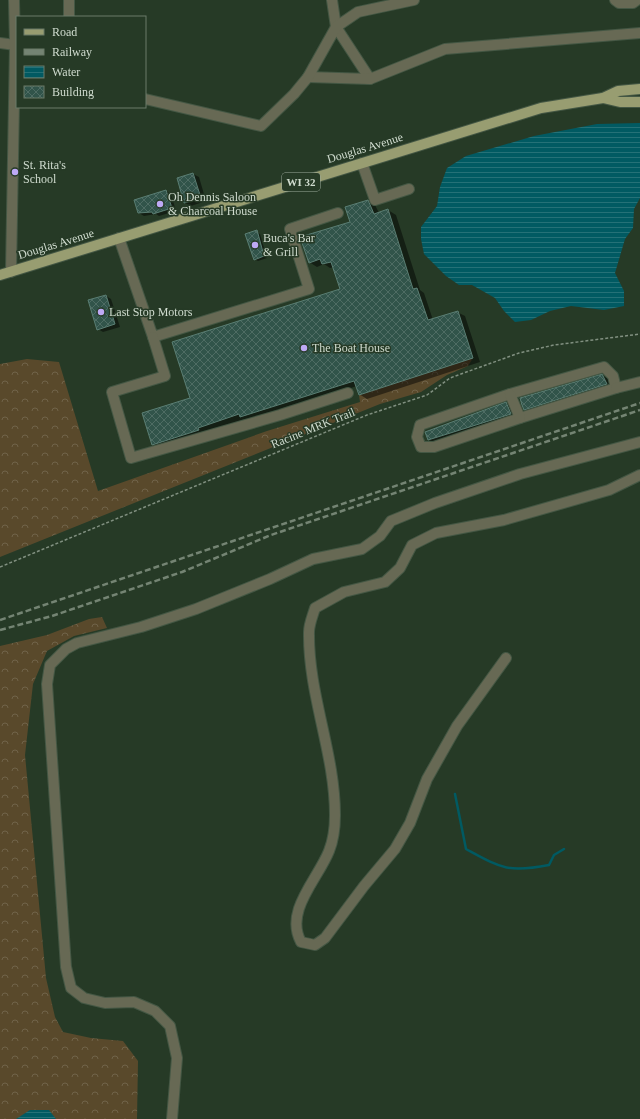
<svg xmlns="http://www.w3.org/2000/svg" width="640" height="1119" font-family="Georgia,serif">
<style>
.forest{fill:url(#forest-crowns)}
.water{fill:url(#water-rules)}
.shadow{fill:#0007}
.lines{fill:none;stroke-linecap:round;stroke-linejoin:round}
.stream{stroke:#015a62;stroke-width:2.5}
.building{fill:url(#building-cross-hatch);stroke:#5a7e73}
.minor-casing{stroke:#445744;stroke-width:12}
.major-casing{stroke:#445744;stroke-width:12}
.path{stroke:#819080;stroke-width:1.5;stroke-dasharray:3 2;stroke-linecap:butt}
.minor{stroke:#676954;stroke-width:10}
.major{stroke:#989d71;stroke-width:10}
.rail{stroke:#748473;stroke-width:2.5;stroke-dasharray:6 3;stroke-linecap:butt}
.poi-dot{fill:#bea9f5;stroke:#263a26;stroke-width:1.5}
.labels{text-anchor:middle;dominant-baseline:central;stroke-width:3;stroke-linejoin:round;paint-order:stroke}
.shield{fill:#263a26;stroke:#9cab9c;stroke-width:1}
.shield-label{font-size:11px;font-weight:bold;fill:#cfdbce}
.street-label{font-size:12px;fill:#cfdbce;stroke:#263a26}
.poi-label{font-size:12px;fill:#cfdbce;stroke:#263a26;text-anchor:start}
</style>
<defs>
<pattern id="forest-crowns" width="20" height="18" patternUnits="userSpaceOnUse"><rect width="20" height="18" fill="#59492b"/><path d="M2 6a3 3 0 1 1 6 0M12 15a3 3 0 1 1 6 0" fill="none" stroke="#706349"/></pattern>
<pattern id="water-rules" width="6" height="5" patternUnits="userSpaceOnUse"><rect width="6" height="5" fill="#015a62"/><path d="M0 2.5h6" fill="none" stroke="#257177"/></pattern>
<pattern id="building-cross-hatch" width="8" height="8" patternUnits="userSpaceOnUse"><rect width="8" height="8" fill="#31544a"/><path d="M0 0l8 8M0 8l8-8" fill="none" stroke="#4e6c63"/></pattern>
</defs>
<rect width="100%" height="100%" fill="#263a26"/>
<g class="forest">
<polygon points="473,358 468,366 447,375 421,392 380,404 0,557 0,364 27,359 59,362 98,491 267,431 360,402 359,395"/>
<polygon points="102,617 107,628 74,636 47,651 33,684 25,755 46,978 55,1017 63,1032 91,1038 123,1041 138,1061 137,1119 0,1119 0,646 47,635 89,619"/>
</g>
<g class="water">
<polygon points="640,123 640,198 634,209 633,228 625,239 615,273 624,291 624,306 604,310 571,306 550,311 531,320 515,322 504,311 495,298 472,285 459,285 446,276 424,254 421,239 421,227 437,206 440,187 447,168 466,156 534,136 597,124"/>
<polygon points="30,1110 49,1110 56,1119 16,1119"/>
</g>
<g class="shadow">
<polygon points="193,174 199,177 206,201 191,206 185,203 178,179"/>
<polygon points="166,191 171,194 176,211 159,216 156,214 144,216 139,213"/>
<polygon points="368,201 375,205 379,213 388,210 396,215 420,290 424,293 433,320 457,312 465,316 480,362 367,399 359,394 357,386 249,421 245,419 160,449 153,444 191,399 341,290 334,267 330,268 324,264 317,267 309,262 351,222"/>
<polygon points="256,232 260,234 267,258 258,261 254,259"/>
<polygon points="106,296 111,299 120,327 103,332 98,329"/>
<polygon points="602,375 610,380 614,388 532,413 524,409"/>
<polygon points="506,403 514,408 518,418 437,444 429,440 427,432"/>
</g>
<g class="lines">
<path class="stream" d="M455 794 466 849C501 868 508 873 549 865L554 855 564 849"/>
</g>
<g class="building">
<polygon points="193,173 201,198 184,203 177,178"/>
<polygon points="166,190 172,208 153,214 152,212 138,213 134,200"/>
<polygon points="368,200 374,214 388,209 413,289 417,288 428,320 458,311 473,358 359,395 354,381 240,417 239,414 198,428 199,430 152,445 142,413 190,398 172,342 340,289 331,262 322,264 320,259 309,263 300,237 350,222 345,207"/>
<polygon points="257,230 264,256 254,260 245,234"/>
<polygon points="106,295 115,324 97,330 88,300"/>
<polygon points="602,374 607,384 524,410 522,405 520,398"/>
<polygon points="506,402 511,414 428,440 425,432"/>
</g>
<g class="lines">
<defs>
<g id="minor">
<polyline points="332,0 336,27 370,79"/>
<polyline points="615,0 619,3 633,3 637,0"/>
<polyline points="69,17 69,0"/>
<polyline points="0,43 15,45"/>
<polyline points="308,77 370,79 445,49 640,33"/>
<polyline points="145,99 261,126 294,94 308,77 336,27 358,12 414,0"/>
<polyline points="362,163 375,200 409,189"/>
<polyline points="119,238 153,337 309,289 290,229 338,213"/>
<polyline points="11,272 15,45 14,0"/>
<polyline points="153,337 165,376 112,392 131,458 280,415 348,393"/>
<polygon points="604,367 613,376 616,388 520,418 434,447 421,447 417,437 420,425 510,394"/>
<polyline points="616,388 640,382"/>
<polyline points="510,394 520,418"/>
<path d="M506 658 457 726 427 779 410 823 395 849 364 886 325 938 315 945 301 942C284 911 318 879 329 851 333 841 335 826 335 815 335 753 308 694 309 632 309 624 313 615 315 608L344 592 385 582 400 568 412 545 436 533 504 520 609 490 640 475"/>
<polyline points="172,1119 177,1058 170,1026 155,1011 134,1002 105,1003 84,998 71,988 66,967 47,684 50,665 66,649 77,643 141,627 196,609 270,579 313,559 362,549 380,536 391,521 435,503 520,474 640,442"/>
</g>
<g id="major">
<polyline points="603,98 620,102 640,102"/>
<polyline points="0,275 541,108 603,98 618,91 640,89"/>
</g>
</defs>
<use href="#minor" class="minor-casing"/>
<use href="#major" class="major-casing"/>
<polyline class="path" points="0,567 367,415 427,395 450,378 519,353 554,345 640,334"/>
<use href="#minor" class="minor"/>
<use href="#major" class="major"/>
<g class="rail">
<polyline points="0,620 640,403"/>
<polyline points="0,630 52,616 182,572 271,535 640,410"/>
</g>
</g>
<g class="poi-dot">
<circle cx="15" cy="172" r="4"/>
<circle cx="160" cy="204" r="4"/>
<circle cx="255" cy="245" r="4"/>
<circle cx="101" cy="312" r="4"/>
<circle cx="304" cy="348" r="4"/>
</g>
<g class="labels">
<rect class="shield" x="282" y="173" width="38" height="18" rx="3"/>
<g class="shield-label">
<text x="301" y="182">WI 32</text>
</g>
<g class="street-label">
<text transform="translate(365 148) rotate(-17)">Douglas Avenue</text>
<text transform="translate(56 244) rotate(-17)">Douglas Avenue</text>
<text transform="translate(313 428) rotate(-22)">Racine MRK Trail</text>
</g>
<g class="poi-label">
<text x="23" y="165">St. Rita's<tspan x="23" dy="14">School</tspan></text>
<text x="168" y="197">Oh Dennis Saloon<tspan x="168" dy="14">&amp; Charcoal House</tspan></text>
<text x="263" y="238">Buca's Bar<tspan x="263" dy="14">&amp; Grill</tspan></text>
<text x="109" y="312">Last Stop Motors</text>
<text x="312" y="348">The Boat House</text>
</g>
</g>
<rect x="16" y="16" width="130" height="92" fill="#263a26" stroke="#6a7a69"/>
<rect x="24" y="29" width="20" height="6" fill="#989d71" stroke="#6a7a69"/>
<text x="52" y="36" font-size="12" fill="#cfdbce">Road</text>
<rect x="24" y="49" width="20" height="6" fill="#748473" stroke="#6a7a69"/>
<text x="52" y="56" font-size="12" fill="#cfdbce">Railway</text>
<rect x="24" y="66" width="20" height="12" fill="url(#water-rules)" stroke="#6a7a69"/>
<text x="52" y="76" font-size="12" fill="#cfdbce">Water</text>
<rect x="24" y="86" width="20" height="12" fill="url(#building-cross-hatch)" stroke="#6a7a69"/>
<text x="52" y="96" font-size="12" fill="#cfdbce">Building</text>
</svg>
